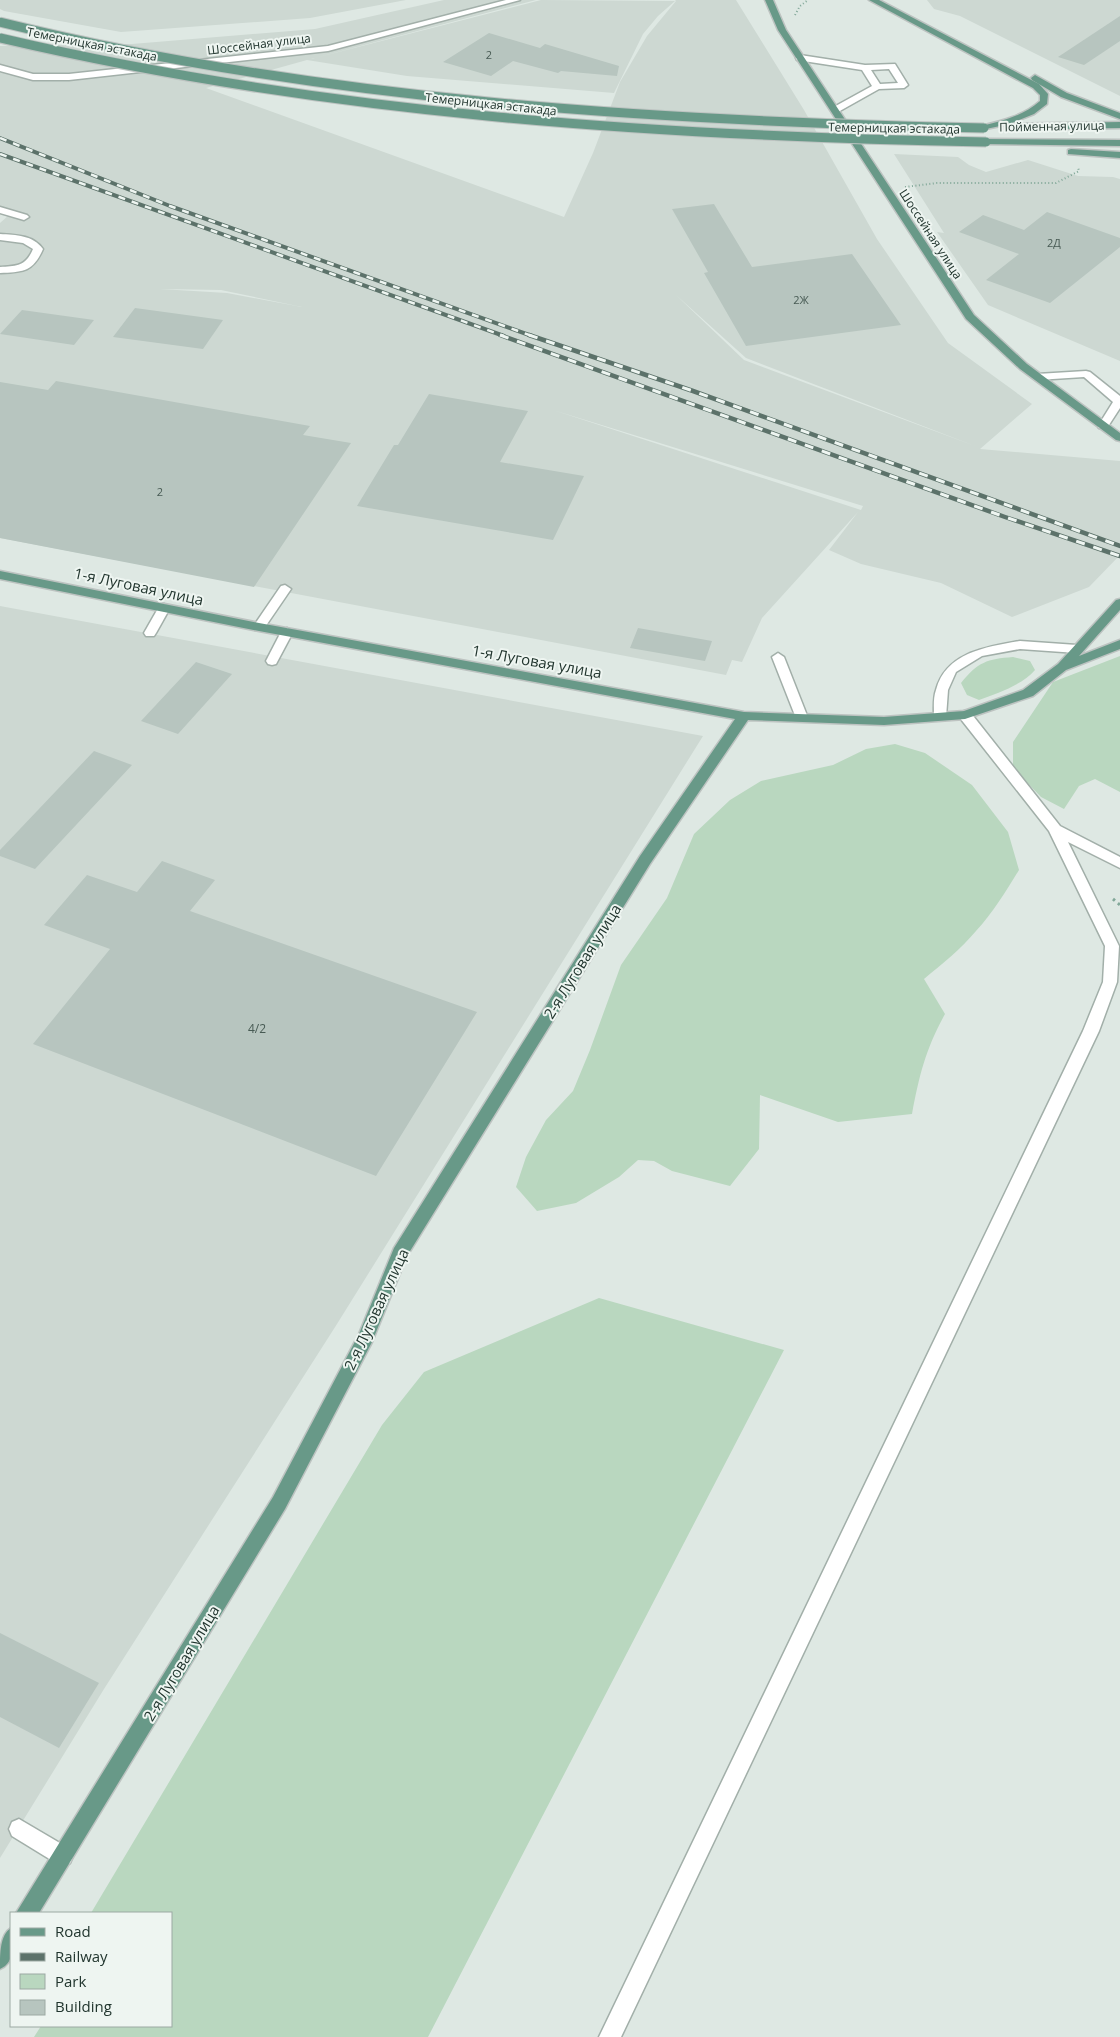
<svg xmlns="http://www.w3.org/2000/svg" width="1120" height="2037" font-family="'Open Sans',sans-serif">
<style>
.built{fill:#cdd8d2;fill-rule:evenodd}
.green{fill:#b9d7bf}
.building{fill:#b7c5bf}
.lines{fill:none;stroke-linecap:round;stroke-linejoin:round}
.minor-casing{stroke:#a2afa9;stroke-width:3}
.major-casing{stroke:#bdc3c1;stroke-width:3}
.path-far1{stroke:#82a899;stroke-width:2;stroke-dasharray:1 2.5;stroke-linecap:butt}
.path{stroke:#82a899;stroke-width:3;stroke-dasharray:2.5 4;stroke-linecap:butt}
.minor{fill:#fff;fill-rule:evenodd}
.major{fill:#689988;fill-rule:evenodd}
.rail-far1-casing{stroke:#5c726a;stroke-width:4}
.rail-casing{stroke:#5c726a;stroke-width:4.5}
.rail-far1{stroke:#eef5f1;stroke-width:2.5;stroke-dasharray:7;stroke-linecap:butt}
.rail{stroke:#eef5f1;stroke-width:3;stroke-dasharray:9;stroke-linecap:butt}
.major-bridge-casing{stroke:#bdc3c1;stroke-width:11;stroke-linecap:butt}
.major-bridge{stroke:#689988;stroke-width:9}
.labels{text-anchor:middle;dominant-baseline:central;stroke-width:4;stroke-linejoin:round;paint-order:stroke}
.far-number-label{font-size:11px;fill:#475a53}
.far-street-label{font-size:12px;fill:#22362f;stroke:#eef5f1}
.number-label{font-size:12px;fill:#475a53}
.street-label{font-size:15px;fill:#22362f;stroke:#eef5f1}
</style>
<rect width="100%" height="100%" fill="#dee8e3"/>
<g class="built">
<polygon points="0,0 406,0 310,18 121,32 4,11 0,9"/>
<path d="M444 0H536L311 59 541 0 675 1 658 16 643 34 614 93 407 76 307 60 206 88 564 217 593 153 620 82 647 36 676 1 675 0H736L804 110 877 239 948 343 1032 404 980 449 1120 461V555L1089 587 1012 617 941 583 861 564 829 550 858 512 762 618 742 662 732 660 726 675 0 538V223L9 215 0 213V46L132 44 315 29ZM160 289 221 290 302 307 227 293ZM676 295 746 358 975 446 744 360ZM553 410 863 506 861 510Z"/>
<polygon points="927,0 1120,0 1120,96 960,16 934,9"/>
<polygon points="894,154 958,157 969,165 986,172 1028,160 1078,176 1113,177 1120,179 1120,361 988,305 937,232 944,233"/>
<polygon points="0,606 703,736 337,1324 104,1689 0,1858"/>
</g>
<g class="green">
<polygon points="1120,656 1120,792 1095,779 1079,786 1064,809 1041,797 1013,768 1013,742 1053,682"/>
<path d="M1013 657 1030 661 1035 670C1022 685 998 693 979 700L967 695 961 683C978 662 987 659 1013 657Z"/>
<path d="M895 744 925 753 972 785 1008 832 1019 870C1006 891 993 913 976 931 961 949 942 964 924 979L945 1014C926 1048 919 1076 912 1114L838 1122 760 1095 759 1149 730 1186 672 1171 654 1161 638 1160 619 1177 576 1203 537 1211 516 1187 526 1157 546 1120 573 1091 590 1050 621 965 667 898 694 834 730 800 761 781 833 765 866 749Z"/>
<polygon points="599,1298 784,1350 428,2037 34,2037 41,2026 171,2026 171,1913 91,1913 382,1425 424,1372"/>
</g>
<g class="building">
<polygon points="1120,16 1120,41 1084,65 1058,57"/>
<polygon points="489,33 540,48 545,44 619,66 617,76 561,71 558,73 513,61 491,76 443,62"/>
<polygon points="714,204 752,267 852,254 901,325 746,346 704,273 708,272 672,209"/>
<polygon points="1047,212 1120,238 1120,247 1050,303 986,280 1019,254 959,232 983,215 1024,230"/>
<polygon points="135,308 223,320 203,349 113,337"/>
<polygon points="22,310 94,320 74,345 0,334"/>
<polygon points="56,381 310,426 303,435 351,443 254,587 0,538 0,382 48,390"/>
<polygon points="429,394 528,411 500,462 584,476 553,540 357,506 394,445 398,445"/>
<polygon points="638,628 712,641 705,661 630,648"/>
<polygon points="196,662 232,674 178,734 141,721"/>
<polygon points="94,751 132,765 35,869 0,856 0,850"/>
<polygon points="162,861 215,880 190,911 477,1012 376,1176 33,1044 110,949 44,925 87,875 137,892"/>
<polygon points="0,1633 99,1683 59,1748 0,1717"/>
</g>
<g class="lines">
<defs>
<g id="minor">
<polygon points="506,0 520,0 328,51 69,80 33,80 0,71 0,65 33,74 69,74 328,46"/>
<path d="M800 55 865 65 895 64 908 85 904 88 879 89 838 112H832V108L872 86 862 70 797 60 796 58ZM889 69 898 83 880 84 871 70Z"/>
<polygon points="0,207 27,215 29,217 24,220 0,213"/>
<path d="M0 234C16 235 33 235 43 249 33 272 23 272 0 273V267C17 266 26 266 33 249L23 243 0 240Z"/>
<polygon points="1086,371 1090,372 1120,396 1120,408 1107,428 1099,428 1098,426 1113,402 1084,377 1037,380 1032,377 1037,374"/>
<polygon points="285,585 291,589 263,630 255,630 253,627 255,624 281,586"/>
<polygon points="164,604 170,608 156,633 154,636 146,636 144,633 160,605"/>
<polygon points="287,628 293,632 276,664 272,665 268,664 266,661 281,632"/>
<path d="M1020 641 1077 645 1083 649 1077 653 1020 649 982 656 956 672 948 690 946 717 945 720H935L934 717C934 708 933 698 936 690 946 652 987 647 1020 641Z"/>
<polygon points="778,653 784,657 808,718 807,721 797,721 796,718 772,657"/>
<polygon points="965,711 970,712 1060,826 1120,857 1120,868 1068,842 1119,946 1117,982 1099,1031 621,2037 599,2037 1083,1031 1103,982 1105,946 1049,831 960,718 959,715 960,712"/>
<polygon points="19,1819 70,1849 73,1856 70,1863 63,1866 56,1863 12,1836 9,1829 12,1822"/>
</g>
<g id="major">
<polygon points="765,0 773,0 786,30 974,315 1027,364 1120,433 1120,441 1116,440 1020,369 966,319 778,30"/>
<path d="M869 0H879L1039 84 1048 94 1047 104 1034 114 1009 124 1120 122V128L1008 130 1005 129V125L981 130V126C1002 121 1023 116 1040 101V95L1033 88Z"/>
<polygon points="1035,75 1067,93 1120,113 1120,119 1061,97 1032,80 1031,78"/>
<polygon points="986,139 1120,140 1120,146 983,144 982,142"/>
<polygon points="1071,149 1120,152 1120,158 1068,154 1068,150"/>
<polygon points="0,571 259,623 744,712 884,717 964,711 1023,690 1058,664 1116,600 1120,599 1120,610 1079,656 1120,640 1120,649 1066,670 1033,696 965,719 884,725 748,720 650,864 407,1256 372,1342 285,1509 39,1913 16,1913 273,1497 359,1334 394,1248 640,856 735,719 259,631 0,579"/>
<path d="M11 1928C12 1944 16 1962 0 1969 0 1953 0 1935 11 1928Z"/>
</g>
</defs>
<use href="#minor" class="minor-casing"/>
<use href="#major" class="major-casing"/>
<g class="path-far1">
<polyline points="795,15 800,6 808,0"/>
<polyline points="905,187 937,183 1056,183 1079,171 1078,167"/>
</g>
<polyline class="path" points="1113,899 1120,905"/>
<use href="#minor" class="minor"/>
<use href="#major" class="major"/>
<defs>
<g id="rail-far1">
<polyline points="0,138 170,206 532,336"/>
<polyline points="0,154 504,336"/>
</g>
<g id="rail">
<polyline points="500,335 1005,517 1120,556"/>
<polyline points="529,335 693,391 1120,546"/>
</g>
</defs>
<use href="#rail-far1" class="rail-far1-casing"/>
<use href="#rail" class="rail-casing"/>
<use href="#rail-far1" class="rail-far1"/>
<use href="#rail" class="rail"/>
<defs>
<g id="major-bridge">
<path d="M0 22C321 101 654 121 984 128"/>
<path d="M0 38C323 114 655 136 986 142"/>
</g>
</defs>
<use href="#major-bridge" class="major-bridge-casing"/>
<use href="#major-bridge" class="major-bridge"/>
</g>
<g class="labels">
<g class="far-number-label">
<text x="489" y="54">2</text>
<text x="1054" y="242">2Д</text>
<text x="801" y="299">2Ж</text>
<text x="160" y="491">2</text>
</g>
<g class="far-street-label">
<text transform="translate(92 44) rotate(11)">Темерницкая эстакада</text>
<text transform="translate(259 44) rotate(-7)">Шоссейная улица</text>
<text transform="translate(491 104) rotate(6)">Темерницкая эстакада</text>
<text transform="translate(1052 126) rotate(-1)">Пойменная улица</text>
<text transform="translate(894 128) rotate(1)">Темерницкая эстакада</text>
<text transform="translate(931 234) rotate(57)">Шоссейная улица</text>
</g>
<g class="number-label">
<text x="257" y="1028">4/2</text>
</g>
<g class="street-label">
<text transform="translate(139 586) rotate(12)">1-я Луговая улица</text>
<text transform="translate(537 661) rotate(10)">1-я Луговая улица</text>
<text transform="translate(582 961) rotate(-58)">2-я Луговая улица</text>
<text transform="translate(376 1309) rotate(-65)">2-я Луговая улица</text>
<text transform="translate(181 1663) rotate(-59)">2-я Луговая улица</text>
</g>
</g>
<rect x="10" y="1912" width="162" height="115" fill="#eef5f1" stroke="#9ca9a3"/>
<rect x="20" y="1928" width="25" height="8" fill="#689988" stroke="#9ca9a3"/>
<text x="55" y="1937" font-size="15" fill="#22362f">Road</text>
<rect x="20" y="1953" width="25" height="8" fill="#5c726a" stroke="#9ca9a3"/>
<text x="55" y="1962" font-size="15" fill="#22362f">Railway</text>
<rect x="20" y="1974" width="25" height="15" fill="#b9d7bf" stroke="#9ca9a3"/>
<text x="55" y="1987" font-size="15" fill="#22362f">Park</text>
<rect x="20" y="2000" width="25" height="15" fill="#b7c5bf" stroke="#9ca9a3"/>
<text x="55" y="2012" font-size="15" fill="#22362f">Building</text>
</svg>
